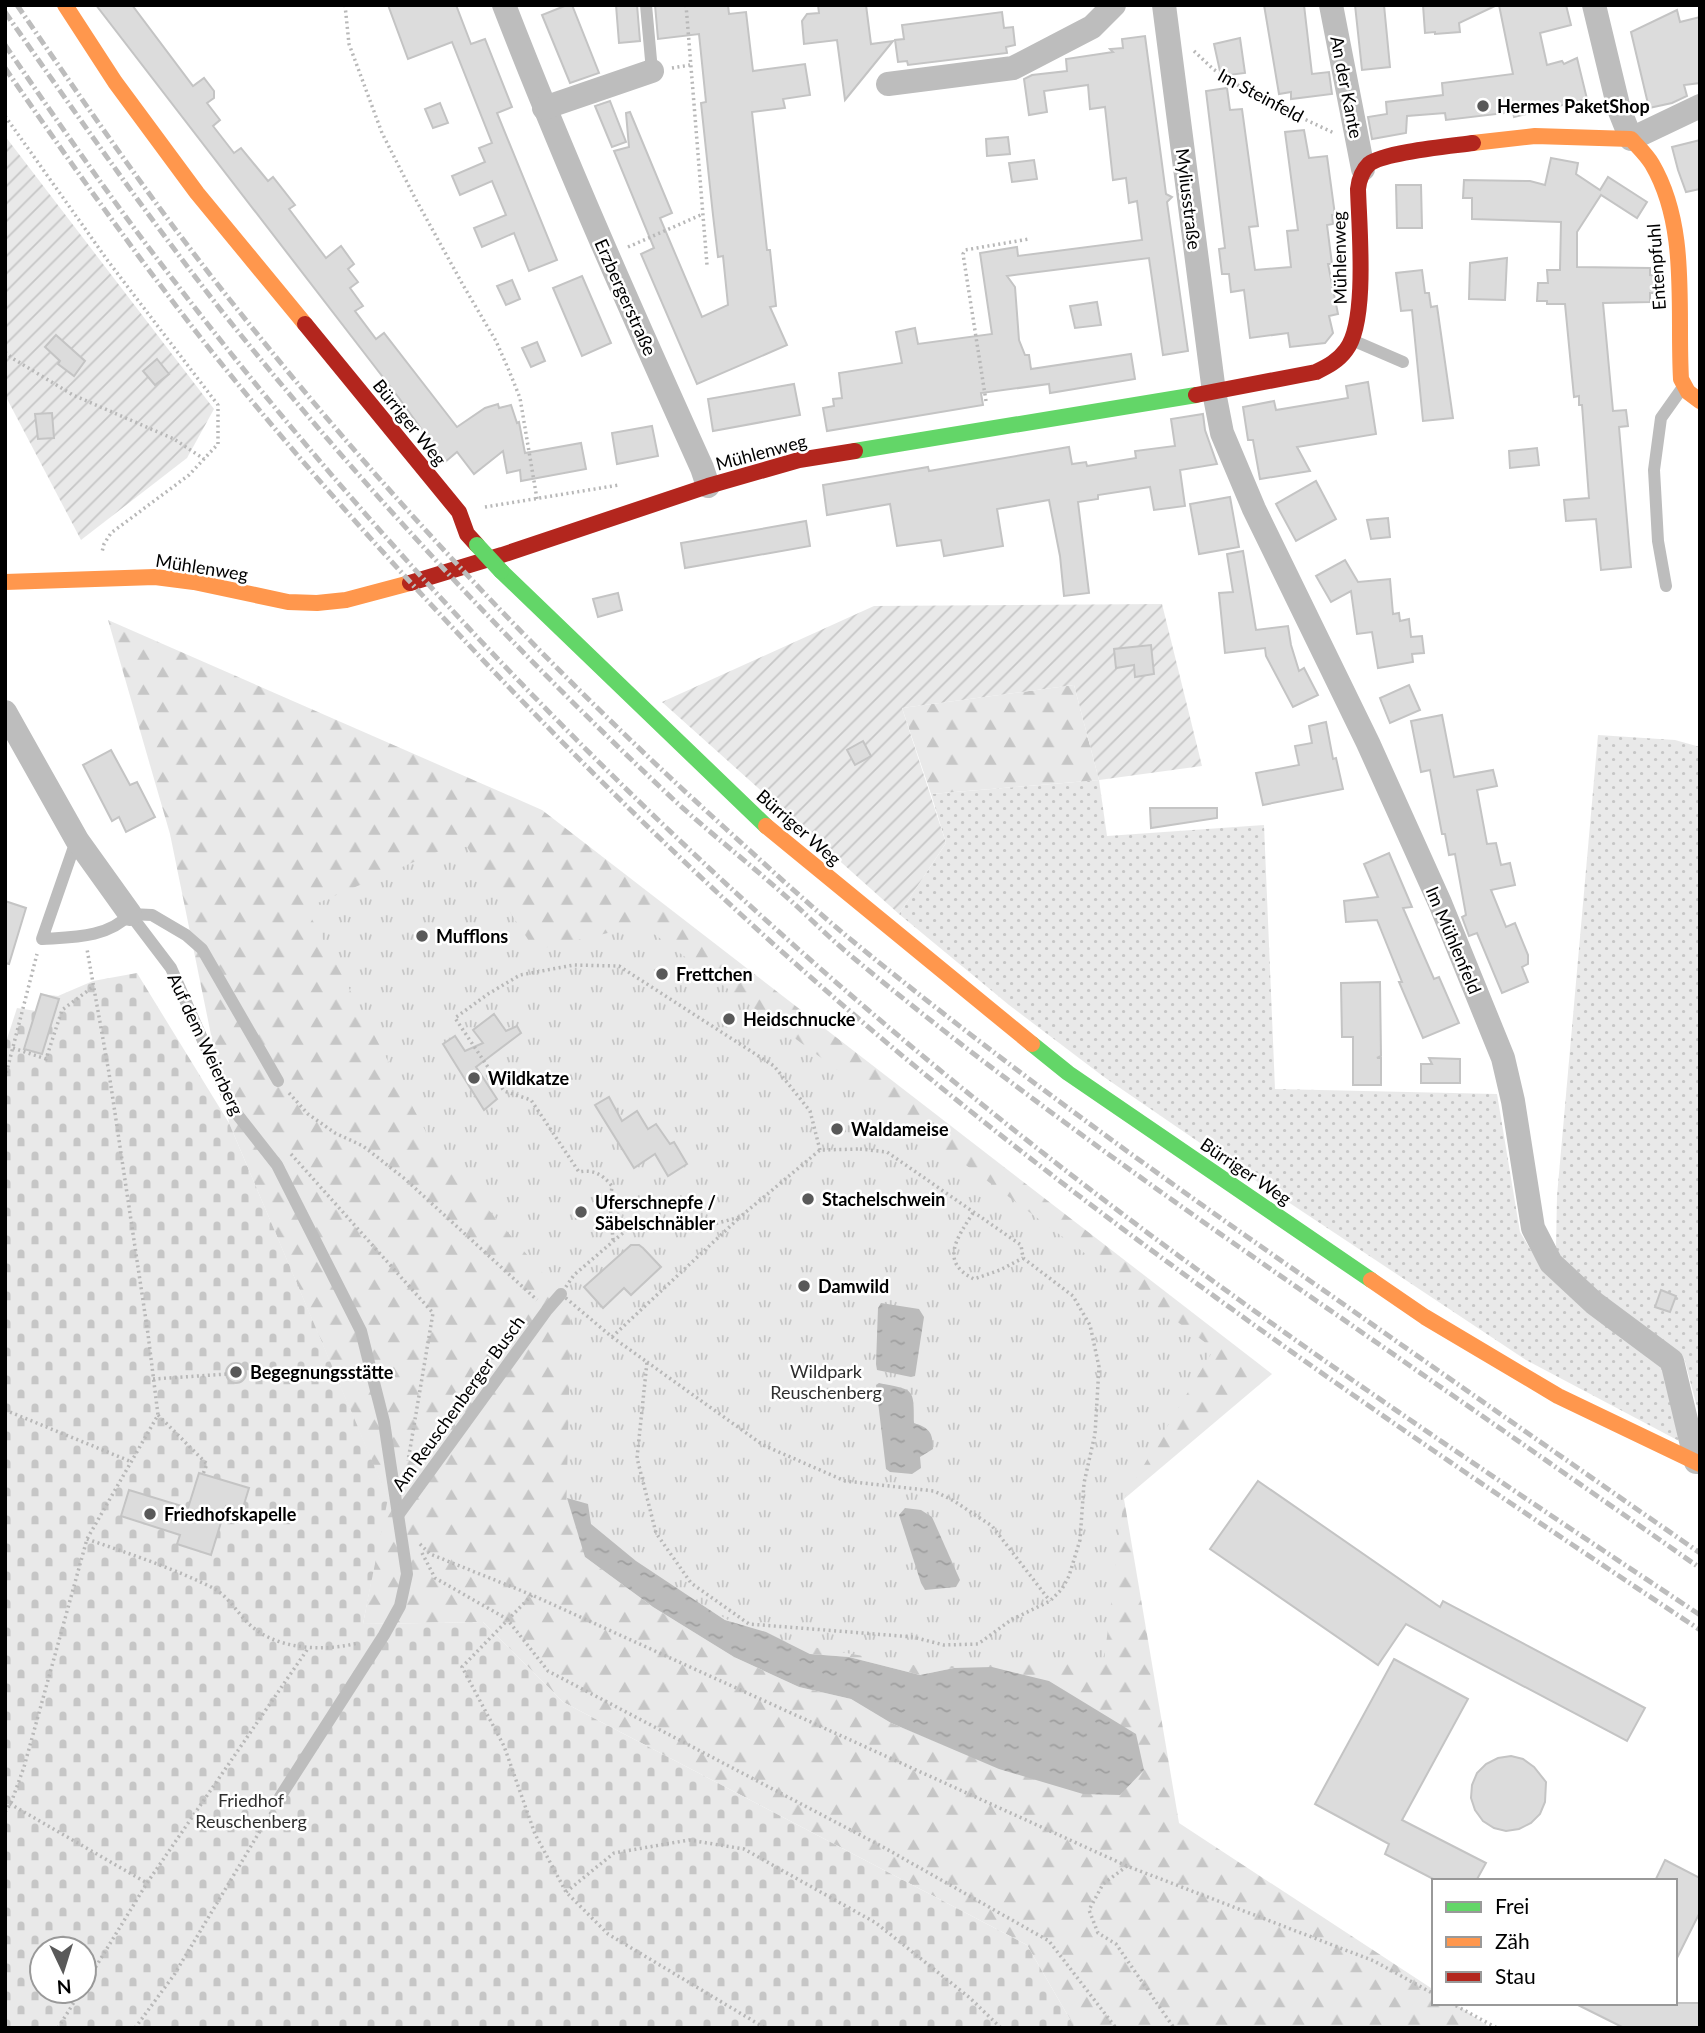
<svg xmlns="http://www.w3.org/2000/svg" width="1705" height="2033" font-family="Lato,sans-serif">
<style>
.grass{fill:url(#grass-dots)}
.forest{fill:url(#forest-firs);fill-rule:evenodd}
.cemetery{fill:url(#cemetery-stones);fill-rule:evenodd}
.park{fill:url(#park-tufts)}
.garden{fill:url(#garden-furrows)}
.water{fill:url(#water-ripples)}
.building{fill:#dcdcdc;stroke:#c4c4c4;stroke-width:2}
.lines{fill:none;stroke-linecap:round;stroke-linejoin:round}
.path{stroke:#b8b8b8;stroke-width:3.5;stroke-dasharray:2 3.5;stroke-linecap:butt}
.lane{stroke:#bdbdbd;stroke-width:12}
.street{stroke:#bdbdbd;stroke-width:24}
.fast{stroke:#63d668;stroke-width:16}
.slow{stroke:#ff974d;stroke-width:16}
.jam{stroke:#b3261e;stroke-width:16}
.rail{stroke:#bdbdbd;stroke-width:5;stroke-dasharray:10 3.5 2 3.5;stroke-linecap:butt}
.fast-bridge{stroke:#63d668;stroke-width:16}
.poi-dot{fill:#595959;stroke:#fff;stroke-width:2.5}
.labels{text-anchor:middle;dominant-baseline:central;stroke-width:5;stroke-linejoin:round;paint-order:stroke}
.street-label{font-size:18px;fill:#000;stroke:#fff}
.poi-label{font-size:18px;font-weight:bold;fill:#000;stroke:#fff;text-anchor:start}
.park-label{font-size:18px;fill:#2e2e2e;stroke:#fff}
</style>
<defs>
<pattern id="grass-dots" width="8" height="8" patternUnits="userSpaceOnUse" patternTransform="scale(1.75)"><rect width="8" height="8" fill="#e9e9e9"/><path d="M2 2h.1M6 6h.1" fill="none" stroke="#c6c6c6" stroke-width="1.8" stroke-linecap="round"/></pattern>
<pattern id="forest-firs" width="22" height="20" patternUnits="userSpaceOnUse" patternTransform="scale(1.75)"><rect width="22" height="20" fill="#e9e9e9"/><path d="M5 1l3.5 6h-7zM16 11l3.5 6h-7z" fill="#c6c6c6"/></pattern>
<pattern id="cemetery-stones" width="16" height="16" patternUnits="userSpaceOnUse" patternTransform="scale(1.75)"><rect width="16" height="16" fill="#e9e9e9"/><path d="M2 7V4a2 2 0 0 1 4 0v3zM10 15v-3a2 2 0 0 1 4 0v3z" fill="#c6c6c6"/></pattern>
<pattern id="park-tufts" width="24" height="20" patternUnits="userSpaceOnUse" patternTransform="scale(1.75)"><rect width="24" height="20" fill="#e9e9e9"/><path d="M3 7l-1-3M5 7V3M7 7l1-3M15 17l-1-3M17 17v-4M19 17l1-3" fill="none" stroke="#c6c6c6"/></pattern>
<pattern id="garden-furrows" width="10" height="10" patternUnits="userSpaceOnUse" patternTransform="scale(1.75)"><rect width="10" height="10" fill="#e9e9e9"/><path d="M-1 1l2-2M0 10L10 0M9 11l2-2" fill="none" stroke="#c6c6c6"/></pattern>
<pattern id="water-ripples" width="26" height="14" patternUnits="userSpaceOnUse" patternTransform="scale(1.75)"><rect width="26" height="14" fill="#bbb"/><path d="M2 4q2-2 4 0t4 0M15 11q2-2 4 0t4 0" fill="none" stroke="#9f9f9f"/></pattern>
</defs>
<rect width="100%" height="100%" fill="#fff"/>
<g class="grass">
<polygon points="1598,735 1675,740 1700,747 1700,1418 1684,1358 1564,1266 1556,1247 1557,1196"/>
<polygon points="1099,780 1107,836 1264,825 1275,1089 1497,1094 1520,1232 1539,1264 1664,1363 1681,1442 1526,1360 1225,1160 1104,1077 1009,1005 899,914 946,843 931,794"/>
</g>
<g class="forest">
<path d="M108 620 542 810 1272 1374 1124 1499 1179 1823 1434 1990V2003H1454L1491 2028H1075L1027 1945 563 1702 483 1622 363 1624 387 1497 229 1123 170 834ZM585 1557 636 1561 725 1620 766 1632 810 1654 849 1657 920 1675 954 1668 944 1745 891 1723 851 1699 799 1687 734 1657 653 1607Z"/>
<polygon points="1074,685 1099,780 931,794 902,708"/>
</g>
<path class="cemetery" d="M137 973 229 1123 388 1498 363 1624 483 1622 563 1702 1027 1945 1075 2028H5V1045L17 1008 36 1011 41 994 58 996 93 981ZM42 1949H84V1991H42Z"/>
<polygon class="park" points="463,841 535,950 642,925 1214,1349 1124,1498 1104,1661 925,1667 756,1637 566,1522 571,1306 433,1145 306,908"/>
<g class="garden">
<polygon points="5,136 214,409 187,458 81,540 5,395"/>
<polygon points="1162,604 1202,766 1099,780 1074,685 902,708 946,843 899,914 662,702 874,606"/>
</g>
<g class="water">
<polygon points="881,1303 919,1309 924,1317 915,1376 911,1377 877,1370 876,1364 878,1308"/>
<path d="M879 1383C914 1390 914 1387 914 1423 929 1428 933 1432 933 1449L920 1457 921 1468 912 1474 890 1472 886 1469 876 1385Z"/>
<polygon points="567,1498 588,1504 591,1524 636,1561 725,1620 766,1632 810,1654 849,1657 920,1675 954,1668 992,1667 1049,1681 1136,1734 1144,1770 1120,1795 1083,1794 999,1769 891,1723 851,1699 799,1687 734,1657 653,1607 585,1557"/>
<polygon points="905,1508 921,1510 932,1517 960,1580 956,1587 925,1590 921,1583 899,1515"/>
</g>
<g class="building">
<polygon points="96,5 132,5 193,86 204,78 214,91 214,98 207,103 220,120 213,126 234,153 241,148 268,181 273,177 295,205 289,209 326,258 341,246 354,264 348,269 358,282 350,288 363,306 355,311 376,339 384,333 457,427 485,408 498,404 499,408 511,405 517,423 519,422 525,453 581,443 586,469 521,481 520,470 507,473 503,451 474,474 457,452 445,462 399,398"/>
<polygon points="388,5 456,5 471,44 485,39 512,107 497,113 557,260 529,271 514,233 482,247 474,228 506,215 492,181 460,195 452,176 485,162 479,148 492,143 452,42 408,59"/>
<polygon points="567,5 572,5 599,73 570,83 542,15"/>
<polygon points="616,5 637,5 640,41 619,43"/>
<polygon points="655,5 728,5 729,14 746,12 753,71 805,64 810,95 783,99 785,108 752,112 767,250 770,250 776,306 770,307 787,345 697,384 641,254 654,248 614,151 629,147 626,113 630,112 672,213 660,218 702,317 728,305 723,256 718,257 713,215 701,103 706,102 699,34 658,39"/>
<polygon points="818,5 866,5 871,44 893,41 845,100 837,40 804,44 802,21 807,14 819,13"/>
<polygon points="1264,5 1304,5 1312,74 1329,72 1332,94 1291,99 1291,92 1279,94"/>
<polygon points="1355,5 1384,5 1390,67 1362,70"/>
<polygon points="1423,5 1497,5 1459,23 1460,32 1435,34 1435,32 1425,33"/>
<polygon points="1499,5 1566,5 1571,25 1540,33 1547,65 1562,61 1564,64 1577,58 1587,99 1514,117 1513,112 1446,120 1445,113 1407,116 1406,133 1372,139 1368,117 1387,114 1386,102 1443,95 1442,83 1513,74"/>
<polygon points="1677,10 1680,22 1700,17 1700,83 1684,85 1687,96 1672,103 1649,108 1631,32"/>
<polygon points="1002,12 1004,28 1013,27 1015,45 1006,47 1007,53 908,65 907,61 898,62 895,40 904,39 902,25"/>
<polygon points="1145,36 1166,194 1172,197 1167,202 1188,351 1163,355 1149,258 1007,276 1015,287 1019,340 1025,355 1029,355 1031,369 1131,354 1135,379 1050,393 1049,384 981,393 983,405 827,431 823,408 834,406 833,399 842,398 839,373 902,363 896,332 915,328 918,344 992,334 980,253 1017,247 1018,256 1142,240 1137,201 1129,203 1126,178 1113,180 1105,107 1090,109 1088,85 1044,91 1047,112 1029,115 1024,79 1032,75 1067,71 1066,59 1113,52 1110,49 1123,48 1122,39"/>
<polygon points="1240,38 1245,73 1221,76 1214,44"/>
<polygon points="1227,88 1230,110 1242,109 1258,226 1249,227 1255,270 1291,267 1287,231 1298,230 1285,132 1304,130 1309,158 1327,156 1335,215 1332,215 1333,224 1327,225 1332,264 1328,264 1338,314 1329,316 1333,333 1325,343 1290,347 1288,333 1250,338 1244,290 1231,292 1229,274 1222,274 1219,249 1225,248 1206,91"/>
<polygon points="610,101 626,142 612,147 595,106"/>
<polygon points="440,103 448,123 433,128 425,109"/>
<polygon points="1008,137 1010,154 987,156 986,139"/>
<polygon points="1700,140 1700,189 1686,192 1678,170 1672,147"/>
<polygon points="1551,158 1578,163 1576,174 1600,190 1608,177 1647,202 1637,218 1601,195 1577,232 1577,267 1650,268 1650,275 1659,276 1659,293 1650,293 1650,302 1603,303 1613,411 1626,410 1628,426 1619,427 1631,567 1601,570 1596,519 1566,521 1564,500 1589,498 1582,405 1579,405 1579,396 1574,397 1565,304 1547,304 1547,301 1537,301 1538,283 1548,283 1547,270 1560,270 1561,222 1472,219 1472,198 1463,198 1464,180 1530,181 1545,185"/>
<polygon points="1034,160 1037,179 1012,182 1009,163"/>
<polygon points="1396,185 1421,185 1422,228 1397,228"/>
<polygon points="1507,258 1505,300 1469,299 1470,263"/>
<polygon points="1422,270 1425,293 1429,293 1431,307 1437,306 1453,418 1423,421 1412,310 1401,311 1396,273"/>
<polygon points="582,276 611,343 582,356 553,288"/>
<polygon points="512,280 520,299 506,305 497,286"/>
<polygon points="1097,302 1101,325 1075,328 1070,306"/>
<polygon points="56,335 85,361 74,376 58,364 60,361 45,347"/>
<polygon points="537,342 545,361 531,367 522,348"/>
<polygon points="157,359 169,374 155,385 143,371"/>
<polygon points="1368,382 1376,434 1297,447 1310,471 1260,479 1253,440 1248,440 1243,407 1274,401 1276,410 1348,398 1346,386"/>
<polygon points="794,384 800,415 713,431 708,399"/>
<polygon points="52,413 54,438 38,439 35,414"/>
<polygon points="1203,414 1205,430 1217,464 1180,470 1185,506 1154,510 1150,487 1098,495 1098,499 1078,502 1089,593 1064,596 1060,556 1049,500 997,509 1003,546 944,556 941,540 897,546 890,504 827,515 823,485 928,467 929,471 1069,447 1072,464 1086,462 1087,466 1136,458 1135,451 1175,446 1171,419"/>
<polygon points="652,426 658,456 617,464 612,433"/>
<polygon points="1537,448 1539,465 1510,468 1509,451"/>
<polygon points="1316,481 1336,519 1296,541 1276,504"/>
<polygon points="1230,497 1239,547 1199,554 1190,504"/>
<polygon points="1388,518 1390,537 1371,539 1367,520"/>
<polygon points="806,521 810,546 685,568 681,543"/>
<polygon points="1243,551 1256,630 1288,626 1291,645 1299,671 1304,668 1318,695 1293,707 1266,656 1265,648 1225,653 1219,593 1233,592 1227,554"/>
<polygon points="1345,560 1358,582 1390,579 1393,614 1399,613 1400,621 1409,619 1411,637 1422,636 1424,653 1412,654 1413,662 1378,668 1372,632 1357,634 1351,591 1331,602 1316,576"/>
<polygon points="618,593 622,610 598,617 593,599"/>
<polygon points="1151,645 1154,674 1135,677 1134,665 1116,668 1114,649"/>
<polygon points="1409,685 1420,710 1390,723 1380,698"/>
<polygon points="1442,715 1454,777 1493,770 1497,786 1477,790 1487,844 1496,843 1501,865 1510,863 1515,885 1491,890 1506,927 1515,923 1528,955 1528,964 1522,967 1528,982 1502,993 1477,933 1469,936 1462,917 1466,915 1455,854 1449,855 1445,834 1442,834 1430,770 1421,772 1411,721"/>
<polygon points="1326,722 1333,759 1336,758 1343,789 1263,805 1256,773 1299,765 1295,746 1312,743 1309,726"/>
<polygon points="863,741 871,756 855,765 847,750"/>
<polygon points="111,750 130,785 137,782 155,817 126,832 119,817 112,821 83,765"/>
<polygon points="1150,808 1217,808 1217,818 1151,828"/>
<polygon points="1389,853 1412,907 1403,908 1434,979 1439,977 1459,1023 1423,1038 1399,982 1402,982 1377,920 1346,922 1344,901 1378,897 1364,864"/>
<polygon points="5,901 26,908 9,964 5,963"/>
<polygon points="1380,982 1381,1056 1377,1058 1381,1058 1381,1085 1353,1085 1353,1037 1342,1037 1341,983"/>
<polygon points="41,994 59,999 42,1054 24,1049"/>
<polygon points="494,1014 506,1031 517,1026 521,1033 476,1067 497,1099 484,1110 443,1044 455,1036 465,1051 483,1043 473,1030"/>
<polygon points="1429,1058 1460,1059 1460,1083 1421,1083 1421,1064 1432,1064"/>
<polygon points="609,1097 622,1121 637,1111 648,1129 656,1124 670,1144 674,1142 687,1164 668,1176 655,1154 634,1168 595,1105"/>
<polygon points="631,1245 639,1245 643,1248 661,1267 631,1295 624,1288 603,1308 584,1287"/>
<polygon points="1661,1290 1676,1296 1670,1312 1655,1307"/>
<circle cx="236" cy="1373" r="10"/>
<polygon points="199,1473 249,1488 242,1511 226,1506 211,1555 177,1544 180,1535 121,1516 129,1490 188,1508"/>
<polygon points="1258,1481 1440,1607 1443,1601 1645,1708 1627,1741 1406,1624 1378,1665 1210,1549"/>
<polygon points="1394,1659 1468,1699 1402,1820 1486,1863 1476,1881 1437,1881 1385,1854 1389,1844 1315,1804"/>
<polygon points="1511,1756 1523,1759 1534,1767 1546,1782 1545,1802 1540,1814 1531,1823 1519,1829 1506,1831 1494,1828 1483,1821 1475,1810 1471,1798 1472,1785 1477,1773 1486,1764 1498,1758"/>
<polygon points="1665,1860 1700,1878 1700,1912 1675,1962 1675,1881 1655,1881"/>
<polygon points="1574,2003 1700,2003 1700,2028 1624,2028"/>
</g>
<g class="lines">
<g class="path">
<polyline points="345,5 349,44 382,133 415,198 463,285 496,341 510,373 520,398 537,499"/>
<polyline points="686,5 707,265"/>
<polyline points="1194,51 1213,69 1253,95 1334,133"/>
<polyline points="672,68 690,65"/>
<polyline points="5,116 108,261 218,405 218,444 189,475 111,533 104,544 102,552"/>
<polyline points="628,247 703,214"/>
<polyline points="5,352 12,358 73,395 174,439 204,459"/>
<polyline points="986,401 963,254 965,250 1029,239"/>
<polyline points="485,507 619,485"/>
<polyline points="13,1048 46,1059 62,1010 94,986"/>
<polyline points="5,1078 37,954"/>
<polyline points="289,1093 308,1114 335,1133 363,1146 405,1179 537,1300"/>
<polygon points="860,1149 887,1152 1021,1245 1023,1258 1073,1296 1090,1325 1099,1367 1095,1434 1084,1483 1080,1540 1069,1576 1062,1589 1050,1601 1011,1620 978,1644 944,1645 913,1637 749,1624 691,1583 656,1533 637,1458 647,1362 612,1337 561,1294 574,1275 631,1226 688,1231 740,1217 820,1150"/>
<polyline points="291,1154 433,1313 408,1461"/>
<path d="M973 1213C957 1238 939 1262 974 1279L1000 1270 1023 1258"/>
<path d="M613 1240 610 1203 612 1186C603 1175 594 1169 579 1172L531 1100 504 1091 455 1018 488 994 520 975 574 965 619 966 774 1066 810 1111 820 1150"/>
<polyline points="612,1337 738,1219"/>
<polyline points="647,1362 763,1445 845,1481 934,1491 954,1501 992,1526 1050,1601"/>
<polyline points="153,1379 227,1374"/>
<polyline points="5,1410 132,1462"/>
<polyline points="158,1415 207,1464 203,1474"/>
<path d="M87 1539C130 1554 173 1568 213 1588 226 1594 237 1612 247 1622 274 1650 323 1652 358 1643"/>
<polyline points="420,1544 430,1554 532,1595 1127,1866 1374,1961 1434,1994"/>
<polyline points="422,1553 435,1578 507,1619 548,1671 883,1847 1049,1941 1116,2028"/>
<polyline points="532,1595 462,1667 504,1746 535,1834 566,1892 608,1934 765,2028"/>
<polyline points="5,1801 147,1883"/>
<polyline points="5,1812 11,1803 24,1767 87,1539 158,1415 148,1334 109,1073 87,949"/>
<polyline points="1127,1866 1103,1884 1089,1910 1098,1933 1116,1944 1174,2028"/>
<polyline points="566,1892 614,1853 689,1840 744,1849 876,1923 970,1998 1001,2028"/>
<polyline points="84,1986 147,1883 309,1647"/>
<polyline points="1451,2003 1497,2028"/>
<polyline points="58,2028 81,1991"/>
<polyline points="135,2028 174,1975 272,1811"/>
</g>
<g class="lane">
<polyline points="646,5 652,71"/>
<polyline points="1352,340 1403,362"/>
<polyline points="1666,586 1658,541 1654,470 1661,418 1683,387"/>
<path d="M76 841 42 939C72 937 108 938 130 914"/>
<polyline points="130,914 171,968 233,1109 277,1165 361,1331 384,1422 407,1574 400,1606 384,1635 280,1797"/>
<polyline points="130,914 152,915 186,935 202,949 278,1081"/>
<polyline points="399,1514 547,1310 561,1294"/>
</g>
<g class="street">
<path d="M504 5C565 162 633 315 702 468L708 486"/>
<polyline points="1164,5 1214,392 1222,433 1254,509 1368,743 1440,903 1503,1058 1513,1101 1533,1228 1551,1263 1594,1303 1672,1361 1696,1462"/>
<polyline points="1331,5 1363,169"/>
<polyline points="1594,5 1619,109 1631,139 1700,106"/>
<polyline points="888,84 1013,68 1092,27 1114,5"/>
<polyline points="544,108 652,71"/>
<polyline points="5,712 77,840 130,914"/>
</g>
<g class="fast">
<polyline points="855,451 1196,395"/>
<polyline points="501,571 766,826"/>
<polyline points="1032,1044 1068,1073 1371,1280"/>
</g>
<g class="slow">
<polyline points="65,5 115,82 197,193 305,324"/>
<path d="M1473 143 1535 136 1631 139C1638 147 1646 154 1652 164 1689 227 1677 308 1681 379L1688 392 1700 401"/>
<polyline points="5,582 155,577 194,582 288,602 317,603 346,600 410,583"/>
<polyline points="766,826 1032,1044"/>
<polyline points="1371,1280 1425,1317 1558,1396 1700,1464"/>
</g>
<g class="jam">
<polyline points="305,324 459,512 467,534 477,545"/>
<path d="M1196 395 1316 372C1328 366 1338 361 1346 350 1368 322 1359 227 1358 189 1359 179 1362 171 1369 164 1384 152 1451 146 1473 143"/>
<polyline points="410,583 502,555 708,486 799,460 855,451"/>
</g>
<g class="rail">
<path d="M17 5C87 107 157 209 234 305 383 493 548 668 725 828 768 867 810 906 855 943 1008 1068 1168 1182 1329 1294 1453 1381 1576 1467 1700 1553"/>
<path d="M5 12C76 114 147 216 224 314 362 487 513 649 675 801 709 832 746 861 781 892 804 912 826 935 850 955 993 1074 1145 1182 1298 1288 1432 1381 1566 1474 1700 1568"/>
<path d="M5 45C49 109 93 173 140 236 385 563 675 859 994 1114 1219 1295 1460 1455 1700 1615"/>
<path d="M5 68C67 158 130 247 197 333 281 440 372 542 465 641 603 788 749 928 905 1058 1157 1266 1428 1449 1700 1630"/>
</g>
<polyline class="fast-bridge" points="477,545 501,571"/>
</g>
<g class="poi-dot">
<circle cx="1483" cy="106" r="7"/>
<circle cx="422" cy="936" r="7"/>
<circle cx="662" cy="974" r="7"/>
<circle cx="729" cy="1019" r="7"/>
<circle cx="474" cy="1078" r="7"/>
<circle cx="837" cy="1129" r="7"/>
<circle cx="808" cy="1199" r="7"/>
<circle cx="581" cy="1212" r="7"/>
<circle cx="804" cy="1286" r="7"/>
<circle cx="236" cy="1372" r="7"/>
<circle cx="150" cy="1514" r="7"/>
</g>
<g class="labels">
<g class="street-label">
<text transform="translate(1347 87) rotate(79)">An der Kante</text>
<text transform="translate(1261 95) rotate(28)">Im Steinfeld</text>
<text transform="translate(1189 199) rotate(83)">Myliusstraße</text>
<text transform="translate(1339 258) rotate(-91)">Mühlenweg</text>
<text transform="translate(1656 267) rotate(-94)">Entenpfuhl</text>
<text transform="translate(626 297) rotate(66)">Erzbergerstraße</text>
<text transform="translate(410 422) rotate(51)">Bürriger Weg</text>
<text transform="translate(761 452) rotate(-15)">Mühlenweg</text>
<text transform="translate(202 567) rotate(9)">Mühlenweg</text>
<text transform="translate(799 827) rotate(41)">Bürriger Weg</text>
<text transform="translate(1454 940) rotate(67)">Im Mühlenfeld</text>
<text transform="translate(206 1044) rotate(65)">Auf dem Weierberg</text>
<text transform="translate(1246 1171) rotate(34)">Bürriger Weg</text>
<text transform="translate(458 1403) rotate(-54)">Am Reuschenberger Busch</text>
</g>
<g class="poi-label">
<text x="1497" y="106">Hermes PaketShop</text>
<text x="436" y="936">Mufflons</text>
<text x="676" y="974">Frettchen</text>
<text x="743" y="1019">Heidschnucke</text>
<text x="488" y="1078">Wildkatze</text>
<text x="851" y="1129">Waldameise</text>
<text x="822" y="1199">Stachelschwein</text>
<text x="595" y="1202">Uferschnepfe /<tspan x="595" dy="21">Säbelschnäbler</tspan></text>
<text x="818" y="1286">Damwild</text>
<text x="250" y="1372">Begegnungsstätte</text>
<text x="164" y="1514">Friedhofskapelle</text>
</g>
<g class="park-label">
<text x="826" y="1371">Wildpark<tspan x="826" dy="21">Reuschenberg</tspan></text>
<text x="251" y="1800">Friedhof<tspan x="251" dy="21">Reuschenberg</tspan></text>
</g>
</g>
<rect width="1705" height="2033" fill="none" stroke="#000000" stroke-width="14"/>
<rect x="1432" y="1879" width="245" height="126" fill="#ffffff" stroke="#999999" stroke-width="2"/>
<rect x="1446" y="1902" width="35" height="10" fill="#63d668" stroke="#999999" stroke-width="2"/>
<text x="1495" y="1914" font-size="21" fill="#000000">Frei</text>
<rect x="1446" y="1937" width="35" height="10" fill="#ff974d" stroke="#999999" stroke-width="2"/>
<text x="1495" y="1949" font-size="21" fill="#000000">Zäh</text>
<rect x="1446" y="1972" width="35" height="10" fill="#b3261e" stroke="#999999" stroke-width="2"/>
<text x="1495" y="1984" font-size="21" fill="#000000">Stau</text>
<g transform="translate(63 1970) rotate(176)"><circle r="33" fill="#ffffff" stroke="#999999" stroke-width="2"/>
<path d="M0-5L12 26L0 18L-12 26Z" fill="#595959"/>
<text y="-10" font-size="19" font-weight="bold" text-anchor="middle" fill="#000000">N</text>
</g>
</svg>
